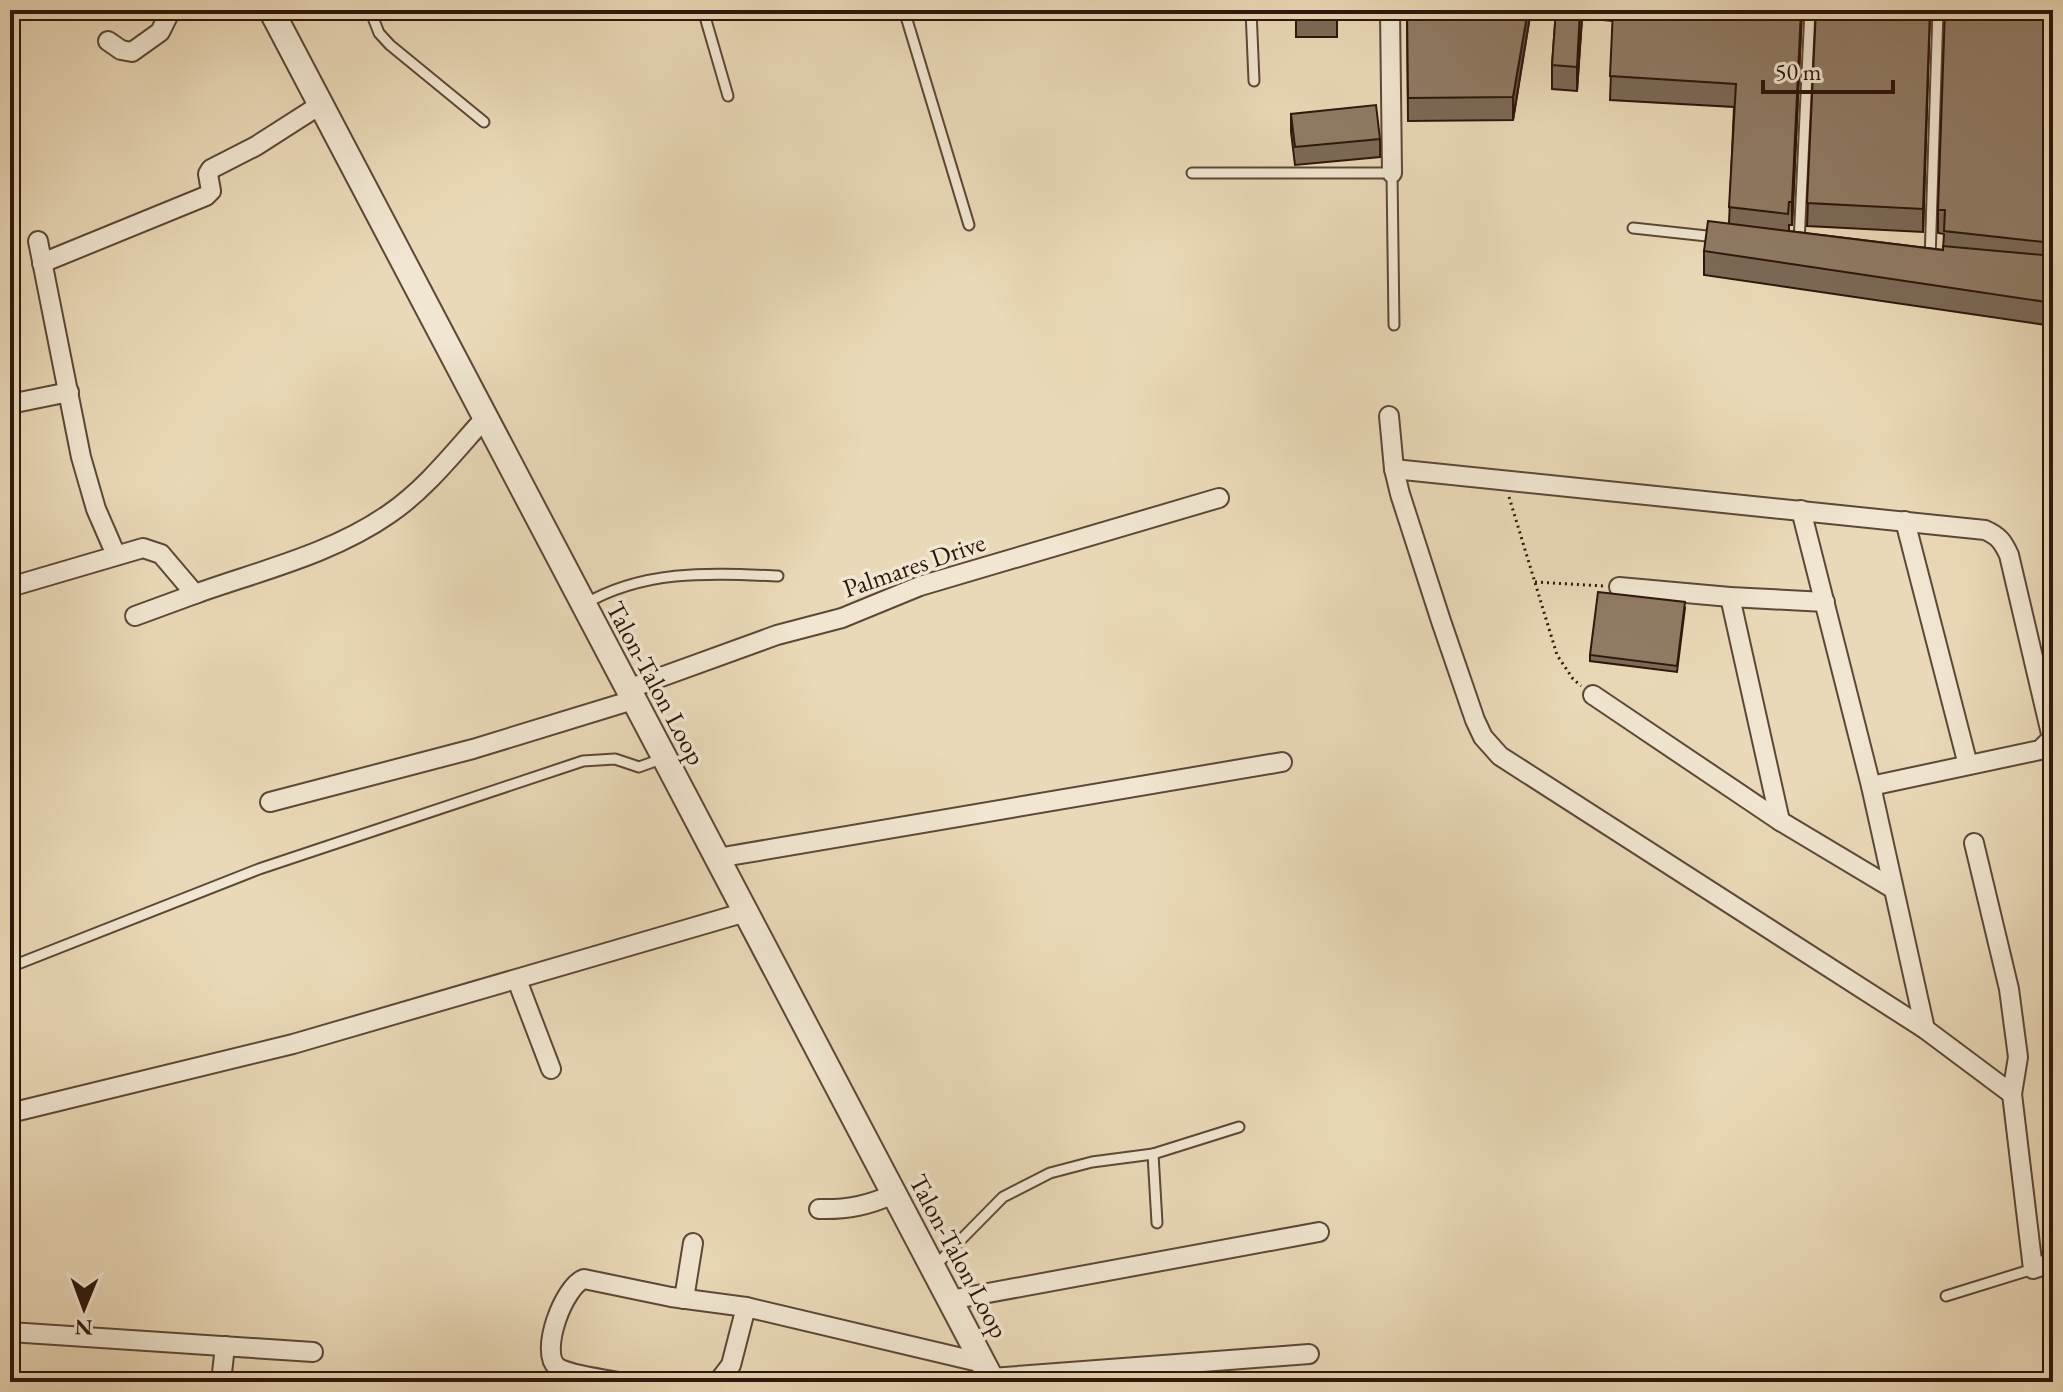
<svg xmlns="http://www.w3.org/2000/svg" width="2063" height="1392" font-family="'EB Garamond',serif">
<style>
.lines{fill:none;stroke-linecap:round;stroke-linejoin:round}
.service-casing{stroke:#5d4737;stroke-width:13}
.minor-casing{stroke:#5d4737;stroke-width:22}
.tertiary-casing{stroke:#5d4737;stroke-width:28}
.path{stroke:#2e160c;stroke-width:3;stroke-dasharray:2 4;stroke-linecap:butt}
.service{stroke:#f1e6d1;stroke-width:9}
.minor{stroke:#f1e6d1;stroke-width:18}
.tertiary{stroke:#f1e6d1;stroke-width:24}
.wall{fill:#7c6a57;stroke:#2e160c;stroke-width:2}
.shaded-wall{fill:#655647;stroke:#2e160c;stroke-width:2}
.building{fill:#907b65;stroke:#2e160c;stroke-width:2}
.labels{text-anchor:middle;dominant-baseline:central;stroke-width:7;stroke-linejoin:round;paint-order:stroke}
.street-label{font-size:26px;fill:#2e160c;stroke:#f1e6d1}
</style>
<rect width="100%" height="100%" fill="#ead9b8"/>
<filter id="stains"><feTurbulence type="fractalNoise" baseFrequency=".0025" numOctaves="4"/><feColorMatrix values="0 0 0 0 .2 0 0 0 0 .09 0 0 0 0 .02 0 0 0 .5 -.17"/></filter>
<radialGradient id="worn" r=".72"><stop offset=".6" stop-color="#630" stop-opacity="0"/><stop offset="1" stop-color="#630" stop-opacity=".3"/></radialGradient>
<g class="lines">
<defs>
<g id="service">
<polyline points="370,10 379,33 390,45 484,122"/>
<polyline points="703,10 728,96"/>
<polyline points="904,10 969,225"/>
<polyline points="1251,10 1254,81"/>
<polyline points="1192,173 1392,173 1394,325"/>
<polyline points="1633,228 1716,237"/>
<polyline points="1799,243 1810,10"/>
<polyline points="1930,260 1938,10"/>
<path d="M583 605C644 569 710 573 778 576"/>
<polyline points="10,967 259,869 583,761 615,759 639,767 664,758"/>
<polyline points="1153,1154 1157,1223"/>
<polyline points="935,1266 1003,1197 1050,1173 1092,1162 1153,1154 1239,1127"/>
<polyline points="1946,1296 2033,1269"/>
</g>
<g id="minor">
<polyline points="1390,10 1392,173"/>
<polyline points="108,41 121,50 132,52 160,32 171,10"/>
<polyline points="38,241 81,457 96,509 116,555"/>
<polyline points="42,263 206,196 211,191 208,174 211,169 256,146 320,105"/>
<polyline points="10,404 69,392"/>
<polyline points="1389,416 1394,469 1400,494 1441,621 1475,720 1483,737 1500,756 1925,1029 2012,1094 2018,1057 2009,989 1974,843"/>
<path d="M1394 469 1985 530C1999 536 2003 542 2009 555L2052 738 2040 750 1871 786"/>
<polyline points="1801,510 1871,786 1925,1029"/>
<polyline points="1905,521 1968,765"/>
<path d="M10 587 143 548 161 554 195 594C259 571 332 554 389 514 426 489 455 451 485 418"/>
<polyline points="1619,587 1730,597 1825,602"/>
<polyline points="1730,597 1780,821"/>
<polyline points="135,616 195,594"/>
<polyline points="628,689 777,635 842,618 920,586 1219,498"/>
<polyline points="1593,695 1780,821 1892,888"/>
<polyline points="270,802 473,749 633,700"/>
<polyline points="717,858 1282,762"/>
<polyline points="517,980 551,1069"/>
<polyline points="2012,1094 2033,1269 2053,1262"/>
<polyline points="10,1113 293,1044 746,912"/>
<path d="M819 1209C848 1210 869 1205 894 1194"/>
<polyline points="684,1299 693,1243"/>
<polyline points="950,1300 1319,1232"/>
<polyline points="10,1332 313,1352"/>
<polyline points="991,1378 1309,1354"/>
<polyline points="221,1382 225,1346"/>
<path d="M618 1382C604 1379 568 1375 557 1367 539 1352 564 1286 584 1279L671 1297 746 1307"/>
<polyline points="718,1382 731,1365 746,1307 983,1363"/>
</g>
<polyline id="tertiary" points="271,10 993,1382"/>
</defs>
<use href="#service" class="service-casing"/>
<use href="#minor" class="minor-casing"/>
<use href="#tertiary" class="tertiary-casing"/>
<g class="path">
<polyline points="1509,497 1557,655 1573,679 1581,686"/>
<polyline points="1535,582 1604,586"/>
</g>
<use href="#service" class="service"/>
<use href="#minor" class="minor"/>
<use href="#tertiary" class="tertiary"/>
</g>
<g class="wall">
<rect x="1296" y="10" width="41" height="27"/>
<polygon points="1407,10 1531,10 1513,120 1408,121"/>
<polygon points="1556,10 1802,10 1792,225 1789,225 1789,231 1943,250 1944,234 1938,233 1938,210 2053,10 2053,326 1704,275 1704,251 1729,223 1734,107 1610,100 1613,21 1582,18 1577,91 1552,89 1552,65"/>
<polygon points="1816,10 1930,10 1923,232 1807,226"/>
<polygon points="1291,114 1380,139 1380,157 1295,165 1291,132"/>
<polygon points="1685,608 1677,672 1590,661 1590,655"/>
</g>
<g class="shaded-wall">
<polygon points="1528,10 1531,10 1513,120 1513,97"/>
<polygon points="1580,10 1582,10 1582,18 1577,91 1577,67"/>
<polygon points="1801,10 1802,10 1792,225 1792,202"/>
<polygon points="1930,10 1923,232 1923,209"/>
</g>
<g class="building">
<polygon points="1296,10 1337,10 1337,13 1296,14"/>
<polygon points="1407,10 1528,10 1513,97 1408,98"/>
<polygon points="1556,10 1580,10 1577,67 1552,65"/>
<polygon points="1613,10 1801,10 1792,202 1789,202 1788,214 1729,207 1736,84 1610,76"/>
<polygon points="1816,10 1930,10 1923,209 1807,203"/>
<polygon points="1945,10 2053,10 2053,243 1944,231 1945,210 1938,210"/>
<polygon points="1376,105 1380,139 1295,147 1291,114"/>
<polygon points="1708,221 1943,250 1943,246 2053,256 2053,303 1704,251"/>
<polygon points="1598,592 1685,602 1677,666 1590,655"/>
</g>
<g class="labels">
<g class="street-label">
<text transform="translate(914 565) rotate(-19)">Palmares Drive</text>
<text transform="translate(656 683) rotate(62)">Talon-Talon Loop</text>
<text transform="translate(959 1256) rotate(62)">Talon-Talon Loop</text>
</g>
</g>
<rect width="2063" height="1392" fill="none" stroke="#ead9b8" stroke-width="40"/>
<rect x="12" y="12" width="2039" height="1368" fill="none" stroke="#2e160c" stroke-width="4"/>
<rect x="20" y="20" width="2023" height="1352" fill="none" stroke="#2e160c" stroke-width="2"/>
<g transform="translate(84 1308) rotate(181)" stroke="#f1e6d1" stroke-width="6" paint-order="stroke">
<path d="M0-6L14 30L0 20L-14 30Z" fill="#2e160c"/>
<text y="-12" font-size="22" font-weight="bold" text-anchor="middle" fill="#2e160c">N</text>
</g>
<path d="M1763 80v12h130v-12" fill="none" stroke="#2e160c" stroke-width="4"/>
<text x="1775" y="80" font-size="24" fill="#2e160c" stroke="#f1e6d1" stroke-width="6" paint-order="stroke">50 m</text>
<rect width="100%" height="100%" filter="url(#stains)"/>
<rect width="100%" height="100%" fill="url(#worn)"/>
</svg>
